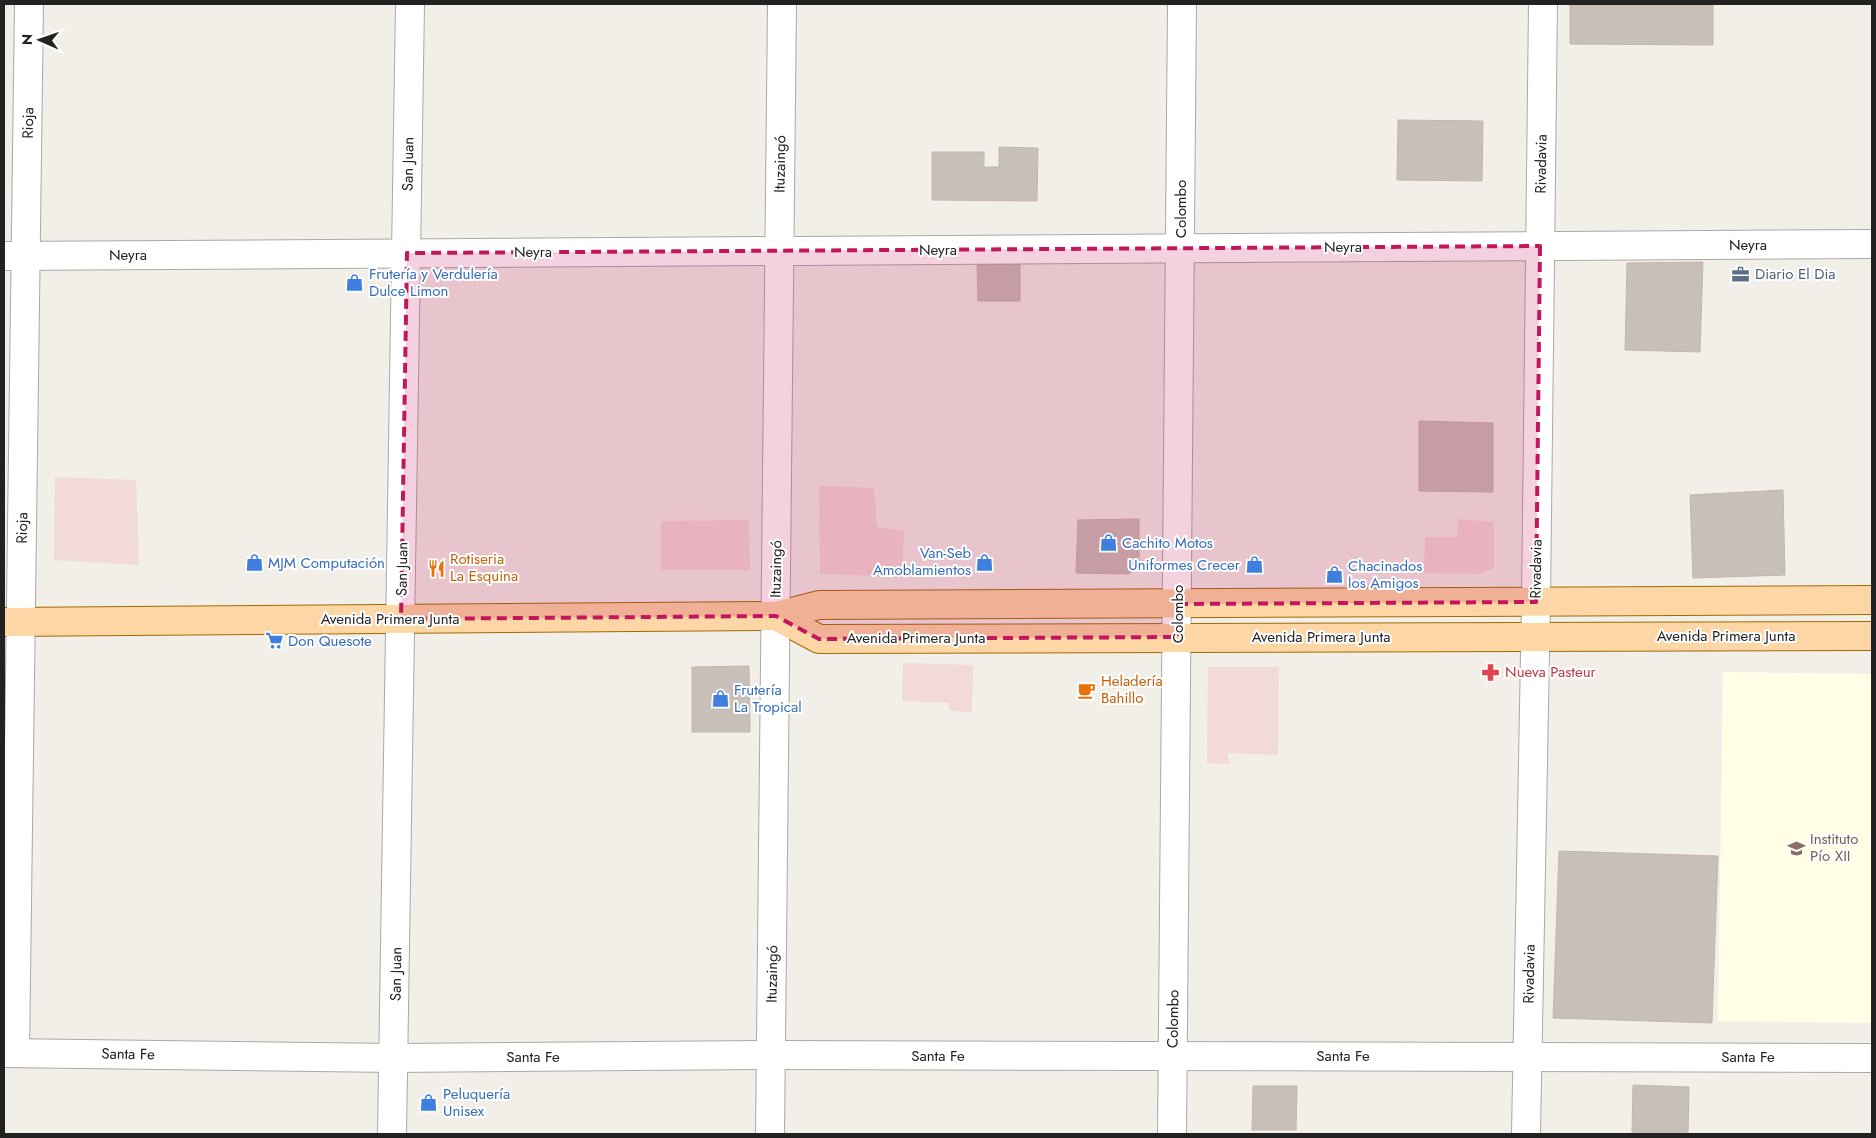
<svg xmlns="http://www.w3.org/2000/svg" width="1876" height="1138" font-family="Jost,sans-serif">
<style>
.commercial{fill:#f2dad9}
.education{fill:#ffffe5}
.building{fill:#c7bfb8;stroke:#c4b6ab}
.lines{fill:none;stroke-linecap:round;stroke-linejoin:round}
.minor-casing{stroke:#a9a9a9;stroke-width:30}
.major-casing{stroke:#a06b00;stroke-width:30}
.minor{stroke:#fff;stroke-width:28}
.major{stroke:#fcd6a4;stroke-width:28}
.marked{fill:#c2185b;fill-opacity:0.2;stroke:#c2185b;stroke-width:4;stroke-dasharray:10 6;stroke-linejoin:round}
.labels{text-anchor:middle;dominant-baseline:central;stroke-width:4;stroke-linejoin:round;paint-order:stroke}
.street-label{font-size:15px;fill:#222;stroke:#fff}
.shop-label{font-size:15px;fill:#366cbe;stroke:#fff;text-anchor:start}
.service-label{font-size:15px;fill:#4e5e75;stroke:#fff;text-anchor:start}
.food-label{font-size:15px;fill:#c56008;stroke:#fff;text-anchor:start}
.health-label{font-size:15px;fill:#be3a42;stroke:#fff;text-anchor:start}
.education-label{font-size:15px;fill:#785e54;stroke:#fff;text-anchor:start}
</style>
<rect width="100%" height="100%" fill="#f2efe9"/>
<g class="commercial">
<polygon points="55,477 136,480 139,565 54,560"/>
<polygon points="819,486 874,488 877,527 904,531 902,577 820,574"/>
<polygon points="1458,519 1494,522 1494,568 1480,574 1424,573 1425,537 1457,537"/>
<polygon points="749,520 750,570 661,570 661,521"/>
<polygon points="903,663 973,665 972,712 949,711 949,703 902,701"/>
<polygon points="1208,667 1279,667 1278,755 1227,753 1230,764 1207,763"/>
</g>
<polygon class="education" points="1723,672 1872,674 1872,1023 1718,1021"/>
<g class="building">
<polygon points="1570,4 1713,4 1713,45 1570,44"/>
<polygon points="1398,120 1483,121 1482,181 1397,180"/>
<polygon points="999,147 1038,148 1037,201 932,200 932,152 984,152 984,167 999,167"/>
<polygon points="1703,262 1700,352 1625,350 1627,263"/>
<polygon points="1020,264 1020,301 978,301 977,265"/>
<polygon points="1419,421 1493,423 1493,492 1419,491"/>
<polygon points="1783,490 1785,575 1693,578 1690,495"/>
<polygon points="1139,519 1139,566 1129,574 1076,573 1078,520"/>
<polygon points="749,666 750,732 692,732 692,667"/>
<polygon points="1559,851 1718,856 1712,1023 1553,1018"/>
<polygon points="1633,1085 1689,1087 1688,1134 1632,1134"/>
<polygon points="1253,1086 1297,1086 1296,1130 1252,1130"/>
</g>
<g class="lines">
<defs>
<g id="minor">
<polyline points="4,256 1872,244"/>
<polyline points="4,1053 395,1058 771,1055 1872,1058"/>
<polyline points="15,1053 29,4"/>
<polyline points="392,1134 410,4"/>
<polyline points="770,1134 782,4"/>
<polyline points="1172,1134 1182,4"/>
<polyline points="1526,1134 1536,602 1543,4"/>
</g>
<g id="major">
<polyline points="776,616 819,639 1872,636"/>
<polyline points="4,622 776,616 819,605 1872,600"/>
</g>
</defs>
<use href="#minor" class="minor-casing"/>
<use href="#major" class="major-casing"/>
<use href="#minor" class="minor"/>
<use href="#major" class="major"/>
</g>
<path class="marked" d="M1540 246 1536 602 1178 604V637L819 639 776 616 401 619 407 253Z"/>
<defs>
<symbol id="office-bare" viewBox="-9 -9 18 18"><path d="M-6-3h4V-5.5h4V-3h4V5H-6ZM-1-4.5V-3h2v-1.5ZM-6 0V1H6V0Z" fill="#5c6f8a" stroke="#fff" stroke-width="2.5" paint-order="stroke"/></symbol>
<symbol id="shop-bare" viewBox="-9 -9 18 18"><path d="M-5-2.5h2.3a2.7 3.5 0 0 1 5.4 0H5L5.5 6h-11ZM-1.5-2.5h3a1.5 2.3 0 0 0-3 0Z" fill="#3f7fe0" stroke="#fff" stroke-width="2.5" paint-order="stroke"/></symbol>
<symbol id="restaurant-bare" viewBox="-9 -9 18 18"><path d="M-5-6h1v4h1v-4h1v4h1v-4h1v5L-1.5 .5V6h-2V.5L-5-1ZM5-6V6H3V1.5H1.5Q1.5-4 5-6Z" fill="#e8710a" stroke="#fff" stroke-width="2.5" paint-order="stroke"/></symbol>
<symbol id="supermarket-bare" viewBox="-9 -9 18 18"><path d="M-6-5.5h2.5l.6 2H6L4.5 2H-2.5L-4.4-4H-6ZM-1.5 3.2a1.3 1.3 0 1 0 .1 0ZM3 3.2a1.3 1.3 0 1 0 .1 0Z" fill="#3f7fe0" stroke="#fff" stroke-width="2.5" paint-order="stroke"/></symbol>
<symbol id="pharmacy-bare" viewBox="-9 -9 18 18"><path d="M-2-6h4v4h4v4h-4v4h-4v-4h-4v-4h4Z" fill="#e0444e" stroke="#fff" stroke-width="2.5" paint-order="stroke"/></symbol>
<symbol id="cafe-bare" viewBox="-9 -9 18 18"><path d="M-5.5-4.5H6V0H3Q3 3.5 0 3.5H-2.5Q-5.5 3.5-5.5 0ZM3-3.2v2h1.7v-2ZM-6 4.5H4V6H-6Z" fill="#e8710a" stroke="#fff" stroke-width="2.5" paint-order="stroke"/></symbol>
<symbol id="school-bare" viewBox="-9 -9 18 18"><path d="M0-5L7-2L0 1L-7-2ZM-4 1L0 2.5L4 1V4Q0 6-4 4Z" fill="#8d6e63" stroke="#fff" stroke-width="2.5" paint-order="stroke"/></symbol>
</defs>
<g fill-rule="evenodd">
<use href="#office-bare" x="1728" y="262" width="25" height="25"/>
<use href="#shop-bare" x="342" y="270" width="25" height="25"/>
<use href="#shop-bare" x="1096" y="530" width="25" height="25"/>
<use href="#shop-bare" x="972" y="550" width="25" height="25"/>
<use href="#shop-bare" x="242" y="550" width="25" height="25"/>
<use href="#shop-bare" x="1242" y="552" width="25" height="25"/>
<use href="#restaurant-bare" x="424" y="556" width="25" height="25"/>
<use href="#shop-bare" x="1322" y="562" width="25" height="25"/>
<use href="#supermarket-bare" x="262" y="628" width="25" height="25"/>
<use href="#pharmacy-bare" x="1478" y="660" width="25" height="25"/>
<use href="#cafe-bare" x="1074" y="678" width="25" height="25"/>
<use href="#shop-bare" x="708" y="686" width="25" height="25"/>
<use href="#school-bare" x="1784" y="836" width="25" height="25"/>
<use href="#shop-bare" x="416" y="1090" width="25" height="25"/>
</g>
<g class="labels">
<g class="street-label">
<text transform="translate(28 123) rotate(-89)">Rioja</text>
<text transform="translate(408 164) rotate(-89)">San Juan</text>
<text transform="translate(780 164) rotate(-89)">Ituzaingó</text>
<text transform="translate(1541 164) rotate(-89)">Rivadavia</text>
<text transform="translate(1181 209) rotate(-90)">Colombo</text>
<text x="1748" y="245">Neyra</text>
<text x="1343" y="247">Neyra</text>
<text x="938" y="250">Neyra</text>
<text x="533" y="252">Neyra</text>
<text x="128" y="255">Neyra</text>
<text transform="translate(22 528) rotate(-89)">Rioja</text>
<text transform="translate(402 569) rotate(-89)">San Juan</text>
<text transform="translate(776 569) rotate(-89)">Ituzaingó</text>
<text transform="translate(1536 569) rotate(-89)">Rivadavia</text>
<text transform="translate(1178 614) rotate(-90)">Colombo</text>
<text x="390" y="619">Avenida Primera Junta</text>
<text x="1726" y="636">Avenida Primera Junta</text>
<text x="1321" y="637">Avenida Primera Junta</text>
<text x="916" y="638">Avenida Primera Junta</text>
<text transform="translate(396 974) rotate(-89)">San Juan</text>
<text transform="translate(772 974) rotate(-89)">Ituzaingó</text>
<text transform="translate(1529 974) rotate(-89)">Rivadavia</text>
<text transform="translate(1173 1019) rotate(-89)">Colombo</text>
<text transform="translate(128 1054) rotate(1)">Santa Fe</text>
<text x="938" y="1056">Santa Fe</text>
<text x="1343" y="1056">Santa Fe</text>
<text x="533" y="1057">Santa Fe</text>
<text x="1748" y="1057">Santa Fe</text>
</g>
<g class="shop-label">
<text x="369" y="274">Frutería y Verdulería<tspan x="369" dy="17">Dulce Limon</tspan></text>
<text x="1122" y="543">Cachito Motos</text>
<text x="971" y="553" text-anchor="end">Van-Seb<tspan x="971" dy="17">Amoblamientos</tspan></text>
<text x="268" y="563">MJM Computación</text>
<text x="1240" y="565" text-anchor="end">Uniformes Crecer</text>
<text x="1348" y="566">Chacinados<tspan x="1348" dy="17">los Amigos</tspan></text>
<text x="288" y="641">Don Quesote</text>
<text x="734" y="690">Frutería<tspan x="734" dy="17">La Tropical</tspan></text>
<text x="443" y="1094">Peluquería<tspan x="443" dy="17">Unisex</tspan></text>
</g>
<g class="service-label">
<text x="1755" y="274">Diario El Dia</text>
</g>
<g class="food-label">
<text x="450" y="559">Rotiseria<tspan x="450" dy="17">La Esquina</tspan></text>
<text x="1101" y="681">Heladería<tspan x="1101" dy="17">Bahillo</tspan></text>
</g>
<g class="health-label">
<text x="1505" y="672">Nueva Pasteur</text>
</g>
<g class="education-label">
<text x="1810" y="839">Instituto<tspan x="1810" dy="17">Pío XII</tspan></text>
</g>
</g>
<rect width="1876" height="1138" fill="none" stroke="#222222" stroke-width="10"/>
<g transform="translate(40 40) rotate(272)" stroke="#ffffff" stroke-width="4" paint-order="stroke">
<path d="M0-4L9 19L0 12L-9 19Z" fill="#222222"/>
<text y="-8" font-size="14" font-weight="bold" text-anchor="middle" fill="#222222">N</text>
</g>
</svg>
